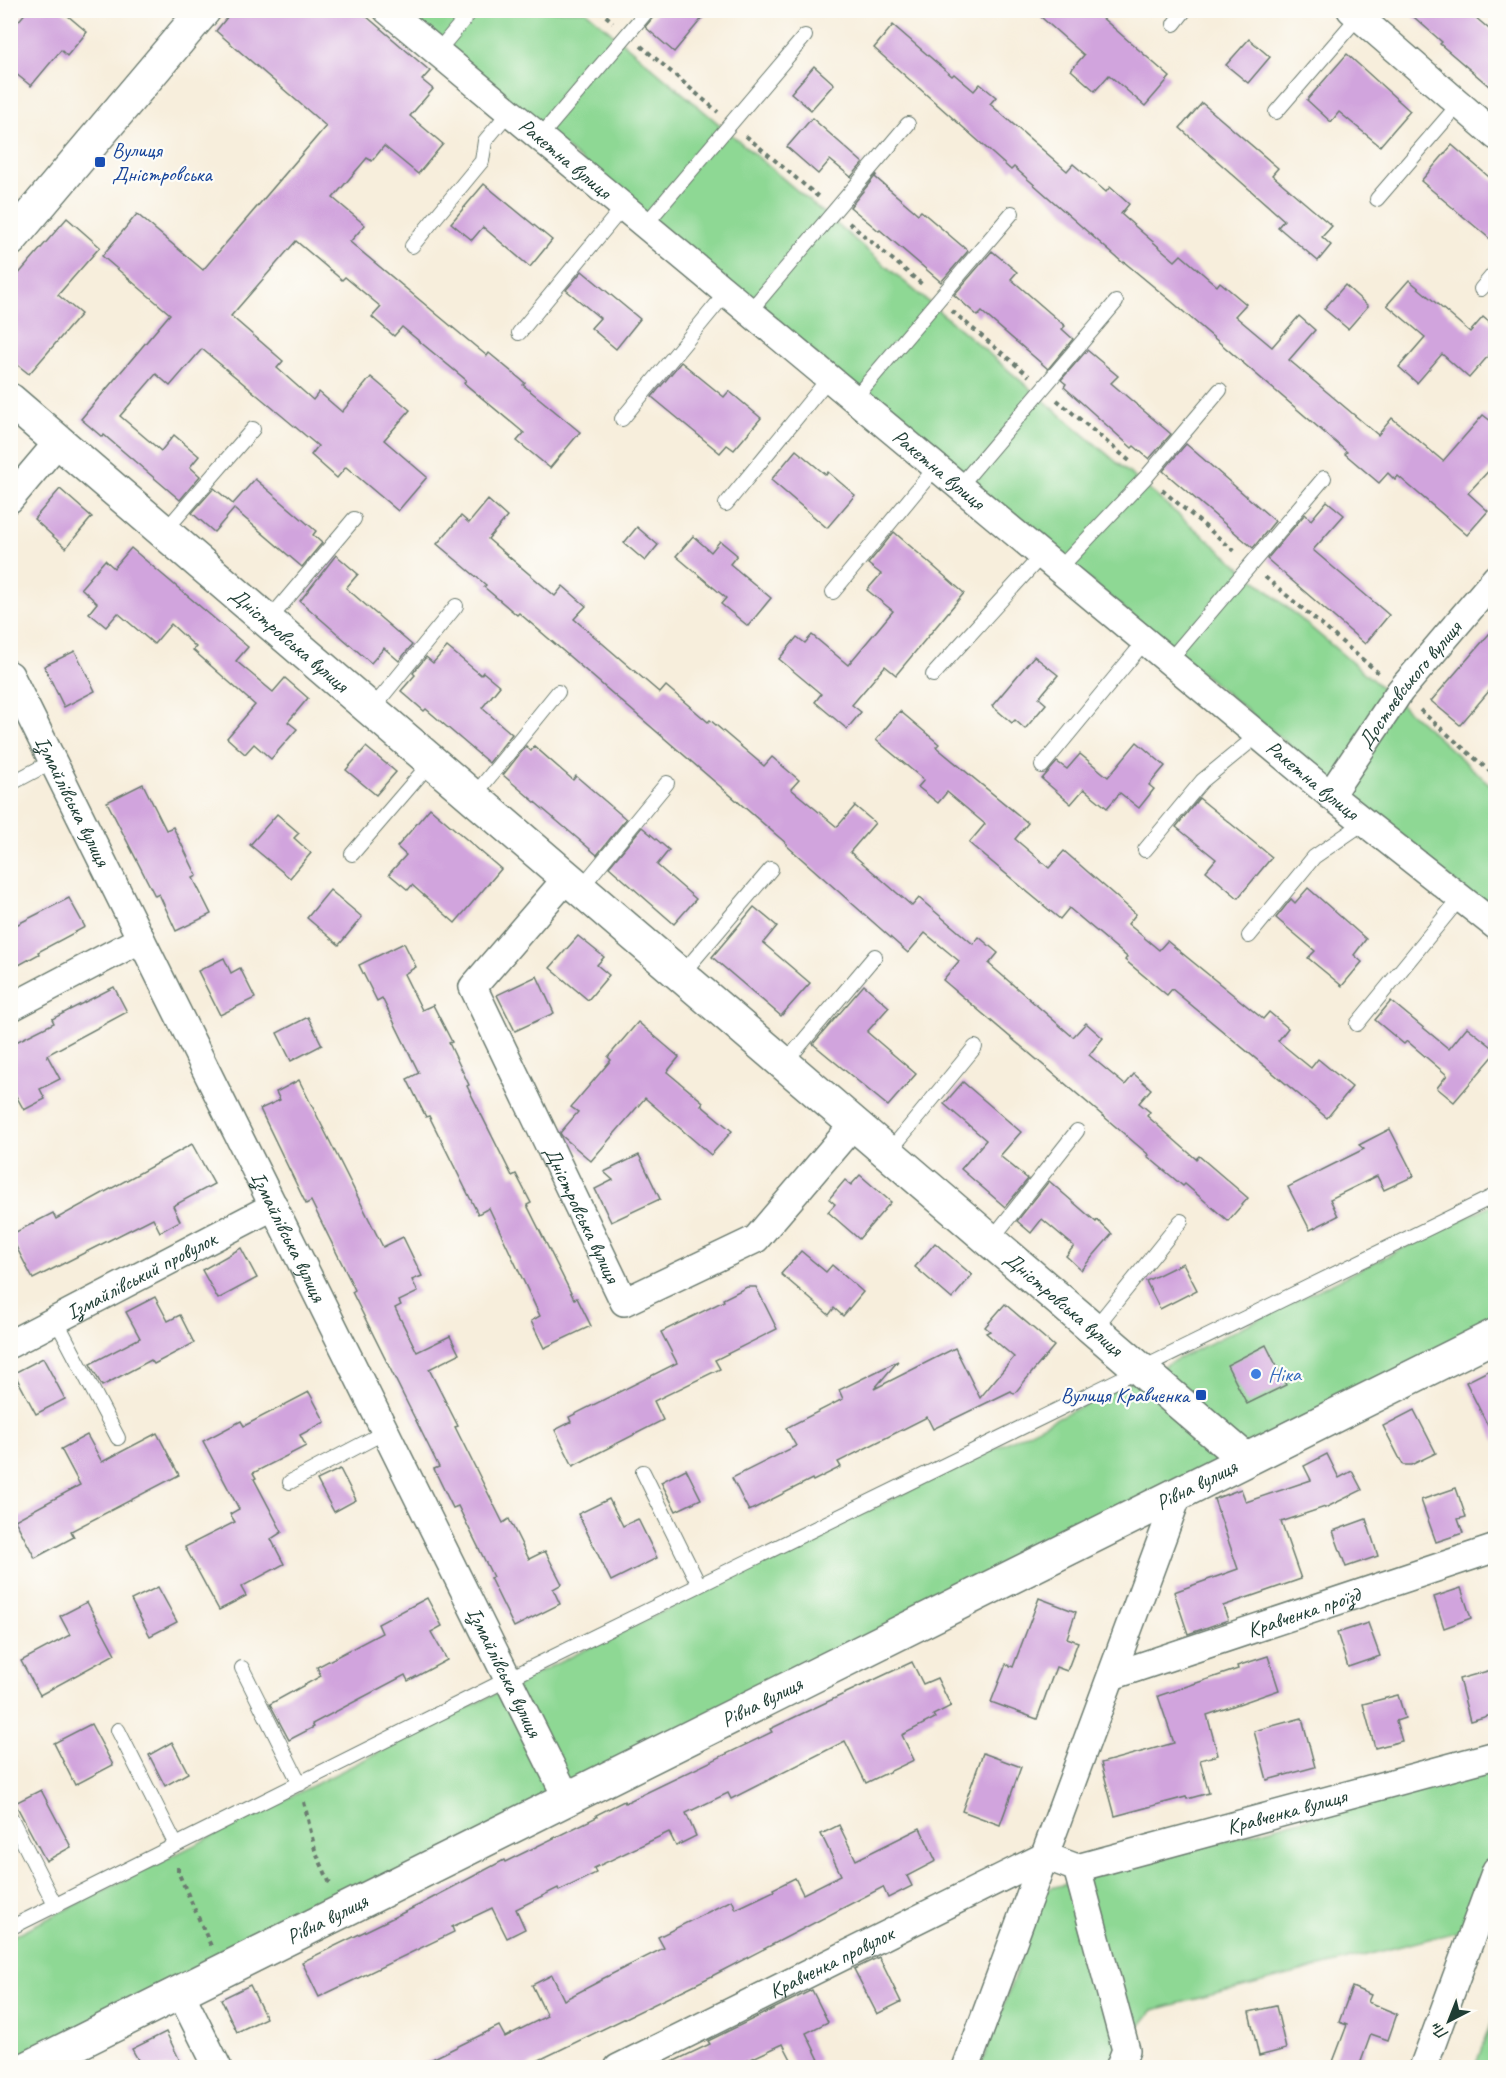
<svg xmlns="http://www.w3.org/2000/svg" width="1506" height="2078" font-family="Caveat,sans-serif">
<style>
.green{fill:#8ed894;stroke:#568a64;stroke-width:1.5}
.building{fill:#d1a4dd}
.lines{fill:none;stroke-linecap:round;stroke-linejoin:round}
.lane-casing{stroke:#6b7b6f;stroke-width:16}
.street-casing{stroke:#6b7b6f;stroke-width:30}
.secondary-casing{stroke:#6b7b6f;stroke-width:36}
.path{stroke:#6b7b6f;stroke-width:4;stroke-dasharray:4.5 4.5;stroke-linecap:butt}
.lane{stroke:#fff;stroke-width:14}
.street{stroke:#fff;stroke-width:27}
.secondary{stroke:#fff;stroke-width:33}
.transit-dot{fill:#1a4fb4;stroke:#fdfcf7;stroke-width:2}
.shop-dot{fill:#3f7fe0;stroke:#fdfcf7;stroke-width:2}
.labels{text-anchor:middle;dominant-baseline:central;stroke-width:4.5;stroke-linejoin:round;paint-order:stroke}
.transit-label{font-size:21px;fill:#164399;stroke:#fdfcf7;text-anchor:start}
.street-label{font-size:21px;fill:#1f3d34;stroke:#fdfcf7}
.shop-label{font-size:21px;fill:#366cbe;stroke:#fdfcf7;text-anchor:start}
</style>
<rect width="100%" height="100%" fill="#fdfcf7"/>
<filter id="ink" filterUnits="userSpaceOnUse"><feTurbulence type="fractalNoise" baseFrequency=".0167" numOctaves="2"/><feDisplacementMap in="SourceGraphic" scale="12" xChannelSelector="R" yChannelSelector="G"/><feConvolveMatrix kernelMatrix="1 2 1 2 8 2 1 2 1" color-interpolation-filters="sRGB"/></filter>
<filter id="wash" filterUnits="userSpaceOnUse"><feTurbulence type="fractalNoise" baseFrequency=".008" numOctaves="4" result="noise"/><feDisplacementMap in="SourceGraphic" scale="24" xChannelSelector="R" yChannelSelector="G"/><feGaussianBlur stdDeviation="1.35" result="paint"/><feColorMatrix in="noise" values="0 0 0 0 0 0 0 0 0 0 0 0 0 0 0 0 0 1.4 0 .05"/><feComposite in="paint" operator="in"/></filter>
<g filter="url(#wash)">
<rect width="100%" height="100%" fill="#f7eedc"/>
<g class="green">
<polygon points="400,11 586,11 1395,699 1495,789 1495,915"/>
<polygon points="1495,1203 1495,1329 15,2067 11,2068 11,1937 503,1690"/>
<polygon points="1495,1767 1495,1922 1153,2010 1113,2060 1110,2067 980,2068 1047,1889"/>
<polygon points="1495,2011 1495,2067 1475,2067"/>
</g>
<g id="blocks">
<g class="building">
<polygon points="28,10 61,10 87,32 67,56 61,50 31,86 10,69 10,31"/>
<polygon points="233,10 359,10 430,71 422,80 433,89 410,116 443,144 418,174 384,146 372,161 367,158 333,198 365,225 350,242 487,356 489,353 525,383 523,385 580,432 550,468 517,441 524,433 464,383 466,380 402,327 394,336 372,317 381,307 345,277 342,280 296,241 231,316 283,361 277,368 313,400 319,392 342,412 371,377 410,410 384,440 427,477 398,511 346,467 337,478 311,455 318,446 202,349 170,386 156,374 120,416 161,451 174,435 199,456 190,467 200,476 180,500 104,435 102,437 81,419 170,314 102,256 137,214 203,270 326,126 216,31"/>
<polygon points="659,10 709,10 674,52 645,27"/>
<polygon points="1033,10 1093,10 1170,77 1145,106 1109,75 1095,91 1071,70 1084,55"/>
<polygon points="1406,10 1467,10 1496,35 1496,92 1440,44 1442,42"/>
<polygon points="893,25 952,76 954,74 974,91 980,84 996,97 990,104 1067,171 1073,164 1106,192 1110,187 1129,204 1121,214 1175,261 1181,255 1217,286 1220,282 1246,304 1235,316 1272,347 1299,316 1315,330 1289,360 1378,435 1392,418 1443,461 1483,415 1496,425 1496,463 1468,493 1488,511 1467,535 1398,476 1395,480 1388,473 1379,483 1345,454 1347,452 1171,301 1124,262 1123,263 1014,167 1011,170 874,48"/>
<polygon points="1249,39 1270,57 1248,83 1226,65"/>
<polygon points="1347,54 1410,111 1380,146 1339,112 1331,122 1307,100"/>
<polygon points="814,66 834,84 811,110 791,93"/>
<polygon points="1202,103 1278,168 1272,175 1332,226 1322,237 1331,245 1318,261 1278,227 1284,220 1180,128"/>
<polygon points="812,118 863,163 851,177 830,160 818,174 787,147"/>
<polygon points="1452,145 1496,183 1496,244 1421,181"/>
<polygon points="877,174 875,177 918,214 921,211 968,251 941,282 880,230 879,231 850,207"/>
<polygon points="484,184 552,240 530,267 483,227 472,240 451,223"/>
<polygon points="67,218 100,247 58,295 81,314 29,374 10,359 10,284"/>
<polygon points="992,251 1017,272 1011,279 1065,326 1062,329 1073,339 1048,369 982,312 978,316 954,295"/>
<polygon points="582,271 640,319 616,349 591,328 600,318 566,290"/>
<polygon points="1409,280 1470,332 1483,317 1496,328 1496,347 1469,378 1442,354 1417,383 1399,367 1425,337 1387,305"/>
<polygon points="1345,285 1368,306 1348,329 1324,309"/>
<polygon points="1087,350 1118,376 1111,383 1171,434 1149,459 1134,446 1132,448 1064,387 1066,384 1061,380"/>
<polygon points="681,362 724,397 729,391 761,418 734,450 727,445 720,453 652,397"/>
<polygon points="1186,444 1275,521 1253,548 1163,471"/>
<polygon points="796,450 826,475 828,472 855,495 827,528 771,480"/>
<polygon points="255,479 316,531 313,535 322,543 302,567 234,509 214,532 192,513 214,488 233,504"/>
<polygon points="60,489 92,517 66,548 34,519"/>
<polygon points="488,500 507,517 488,539 555,596 563,586 586,606 574,619 660,693 666,686 708,722 710,720 764,766 772,757 799,780 791,789 837,827 855,806 875,823 850,852 912,906 919,898 973,944 979,937 998,953 989,964 1073,1037 1086,1023 1103,1038 1089,1055 1125,1085 1134,1074 1151,1089 1139,1103 1150,1112 1147,1116 1196,1159 1199,1156 1248,1198 1228,1221 1185,1184 1183,1186 1147,1156 1149,1155 943,980 959,961 925,933 908,953 786,845 787,844 519,613 517,615 484,587 486,585 437,544 461,516 469,523"/>
<polygon points="1327,501 1344,515 1313,550 1389,615 1365,644 1267,559 1305,514 1311,520"/>
<polygon points="637,527 658,545 645,561 624,543"/>
<polygon points="894,532 964,593 896,675 885,666 852,705 861,712 847,729 815,702 821,694 779,659 797,637 805,643 812,635 848,665 893,611 867,590 881,574 868,564"/>
<polygon points="693,536 711,552 720,541 737,555 730,564 771,598 748,626 721,604 726,598 676,556"/>
<polygon points="131,548 248,647 236,661 273,692 285,678 308,698 288,722 297,729 271,759 254,744 245,754 227,738 255,705 193,650 196,647 171,624 154,644 118,613 106,627 89,613 97,603 81,588 105,560 114,568"/>
<polygon points="336,555 358,574 346,588 412,645 399,661 384,648 371,663 300,601"/>
<polygon points="1496,626 1496,683 1460,725 1431,701"/>
<polygon points="447,647 481,675 483,672 500,686 482,708 512,734 489,763 426,709 424,711 401,691 415,675 413,673 426,657 433,663"/>
<polygon points="75,651 95,691 64,707 44,666"/>
<polygon points="1034,656 1058,675 1039,698 1046,704 1025,729 1015,720 1012,723 992,706"/>
<polygon points="900,711 939,744 936,747 1028,823 1015,839 1049,868 1064,851 1136,914 1128,924 1159,950 1167,941 1263,1019 1269,1012 1288,1028 1278,1041 1311,1068 1318,1059 1352,1087 1327,1118 1172,989 1167,995 1125,960 1127,957 1069,908 1060,919 969,843 985,824 947,792 938,803 918,787 924,780 876,740"/>
<polygon points="1137,742 1165,766 1149,785 1154,789 1139,808 1120,793 1107,808 1084,789 1071,804 1042,779 1057,762 1067,769 1080,754 1108,777"/>
<polygon points="526,746 531,751 534,746 573,780 576,776 626,819 597,855 503,775"/>
<polygon points="366,747 396,772 376,795 346,770"/>
<polygon points="143,784 166,830 173,827 197,876 193,878 211,914 176,931 159,894 155,896 107,802"/>
<polygon points="1199,798 1272,857 1238,898 1206,871 1216,859 1176,827"/>
<polygon points="430,808 501,869 455,923 412,885 408,890 389,874 406,855 397,847"/>
<polygon points="277,814 299,833 294,838 311,853 290,878 250,845"/>
<polygon points="642,827 669,850 657,865 696,899 674,924 609,867"/>
<polygon points="1308,888 1366,939 1354,955 1362,962 1342,986 1308,958 1315,951 1276,918 1291,899 1295,903"/>
<polygon points="330,890 362,917 339,945 307,918"/>
<polygon points="69,898 85,927 38,952 39,954 19,965 10,948 10,928"/>
<polygon points="754,907 777,926 763,943 810,983 781,1016 712,957"/>
<polygon points="578,936 604,957 597,965 609,975 588,1000 550,968"/>
<polygon points="404,943 416,967 404,974 422,1010 433,1005 452,1042 449,1043 469,1085 467,1086 512,1176 516,1174 531,1203 527,1205 574,1299 577,1298 591,1326 544,1348 531,1321 540,1316 489,1208 478,1214 429,1116 426,1117 407,1079 419,1073 382,998 377,1001 359,965"/>
<polygon points="224,958 231,973 240,968 255,998 220,1015 198,971"/>
<polygon points="537,976 554,1013 515,1031 497,995"/>
<polygon points="864,985 889,1007 867,1032 916,1074 888,1106 813,1044"/>
<polygon points="114,987 127,1012 47,1055 60,1079 40,1089 45,1099 24,1110 10,1085 10,1045 54,1023 52,1019"/>
<polygon points="1391,1001 1449,1049 1467,1027 1496,1050 1496,1053 1454,1102 1437,1088 1447,1075 1407,1041 1404,1044 1375,1020"/>
<polygon points="308,1017 322,1045 291,1061 277,1033"/>
<polygon points="638,1022 679,1057 667,1072 703,1102 701,1105 732,1131 711,1155 645,1098 591,1161 562,1136 560,1133 578,1112 571,1107 611,1060 608,1057"/>
<polygon points="299,1080 383,1247 403,1237 422,1276 412,1280 418,1292 399,1301 401,1305 395,1308 417,1352 450,1336 459,1354 429,1369 458,1426 455,1427 503,1523 509,1519 529,1559 545,1551 562,1584 553,1589 560,1604 514,1627 490,1578 493,1577 458,1506 453,1508 434,1469 439,1467 352,1292 355,1290 311,1201 306,1204 260,1109 280,1100 276,1092"/>
<polygon points="963,1082 1021,1132 1000,1156 1028,1179 1005,1207 961,1169 986,1140 944,1104"/>
<polygon points="1390,1129 1414,1176 1384,1190 1377,1176 1330,1199 1338,1216 1310,1230 1288,1187 1364,1149 1359,1145"/>
<polygon points="192,1144 214,1184 173,1206 180,1221 160,1232 153,1218 33,1279 10,1235 53,1213 56,1219"/>
<polygon points="639,1155 660,1199 611,1222 595,1189 613,1180 604,1172"/>
<polygon points="860,1175 891,1202 859,1239 828,1212 835,1204 829,1199 845,1180 851,1185"/>
<polygon points="1049,1181 1096,1222 1097,1220 1112,1234 1081,1270 1066,1256 1074,1246 1042,1219 1031,1233 1017,1221"/>
<polygon points="935,1243 972,1275 952,1299 915,1267"/>
<polygon points="241,1248 257,1278 218,1299 202,1270"/>
<polygon points="801,1251 826,1272 832,1265 863,1292 843,1316 834,1308 829,1315 781,1274"/>
<polygon points="1183,1263 1197,1290 1160,1309 1146,1281"/>
<polygon points="747,1287 756,1287 777,1329 715,1360 720,1369 654,1401 663,1420 573,1466 555,1430 571,1422 569,1417 677,1363 661,1332 724,1301 723,1299"/>
<polygon points="155,1297 168,1321 180,1315 194,1343 154,1364 151,1360 102,1386 90,1364 140,1338 126,1312"/>
<polygon points="1005,1304 1054,1346 1014,1394 1011,1391 933,1429 927,1417 838,1462 841,1467 813,1481 812,1479 749,1511 732,1478 796,1446 786,1428 843,1399 839,1390 898,1361 874,1389 955,1348 980,1398 1014,1357 986,1333 990,1331 985,1327"/>
<polygon points="1266,1345 1286,1385 1247,1404 1227,1365"/>
<polygon points="43,1358 65,1399 36,1414 14,1373"/>
<polygon points="1496,1367 1496,1442 1466,1382"/>
<polygon points="309,1392 325,1422 300,1435 306,1446 253,1473 256,1478 254,1479 282,1532 271,1539 284,1564 241,1587 246,1596 219,1610 185,1547 235,1522 230,1514 239,1509 203,1441 241,1421 244,1426"/>
<polygon points="1414,1410 1436,1453 1411,1465 1403,1465 1383,1426"/>
<polygon points="157,1433 179,1475 71,1531 74,1537 35,1558 15,1520 80,1485 61,1449 87,1435 102,1462"/>
<polygon points="1327,1454 1339,1478 1352,1471 1362,1490 1325,1508 1325,1507 1281,1522 1301,1579 1223,1606 1228,1620 1188,1634 1174,1592 1238,1569 1214,1499 1241,1489 1246,1502 1311,1480 1304,1466"/>
<polygon points="340,1469 356,1500 334,1512 317,1480"/>
<polygon points="686,1469 701,1499 676,1511 661,1482"/>
<polygon points="1456,1488 1466,1517 1458,1519 1463,1533 1436,1542 1421,1500"/>
<polygon points="609,1499 623,1526 638,1519 657,1558 611,1581 578,1514"/>
<polygon points="1366,1519 1378,1556 1346,1567 1333,1531"/>
<polygon points="158,1587 177,1622 150,1636 131,1600"/>
<polygon points="1461,1588 1471,1618 1444,1628 1434,1597"/>
<polygon points="427,1598 442,1626 431,1632 447,1660 408,1681 405,1675 312,1724 314,1727 289,1740 270,1704 321,1676 317,1667 382,1633 378,1624"/>
<polygon points="1039,1598 1076,1612 1067,1638 1078,1642 1067,1671 1056,1667 1037,1719 991,1702 1006,1664 1013,1667"/>
<polygon points="87,1602 115,1654 40,1695 21,1661 70,1635 60,1616"/>
<polygon points="1368,1623 1380,1656 1348,1667 1337,1633"/>
<polygon points="1268,1656 1279,1690 1207,1715 1218,1755 1200,1760 1209,1793 1187,1799 1186,1797 1115,1816 1101,1763 1174,1743 1158,1696 1238,1669 1237,1666"/>
<polygon points="912,1662 923,1684 937,1678 951,1706 933,1715 935,1718 902,1735 914,1760 866,1783 845,1741 731,1799 728,1793 686,1813 696,1836 676,1846 669,1832 594,1868 596,1873 559,1891 558,1888 516,1909 525,1929 507,1938 492,1908 452,1927 454,1932 319,1997 302,1962 419,1905 504,1860 505,1862 597,1817 596,1815 624,1801 625,1803 772,1732 770,1729 795,1717"/>
<polygon points="1495,1669 1495,1714 1470,1721 1459,1679"/>
<polygon points="1398,1695 1405,1718 1396,1721 1402,1741 1375,1748 1363,1704"/>
<polygon points="1302,1718 1315,1767 1267,1780 1254,1731"/>
<polygon points="91,1724 113,1765 75,1785 54,1743"/>
<polygon points="172,1742 188,1773 165,1786 149,1755"/>
<polygon points="983,1753 1021,1767 1000,1825 962,1811"/>
<polygon points="41,1790 71,1847 46,1861 15,1803"/>
<polygon points="839,1825 856,1860 920,1828 936,1861 907,1876 912,1886 888,1898 883,1887 710,1977 525,2067 416,2067 499,2026 505,2037 547,2016 532,1985 552,1975 564,2000 602,1980 602,1979 664,1948 658,1937 732,1900 736,1909 774,1891 773,1889 795,1878 803,1894 841,1875 821,1834"/>
<polygon points="879,1957 901,2002 877,2014 854,1969"/>
<polygon points="250,1985 266,2018 237,2032 221,1999"/>
<polygon points="1352,1987 1371,1995 1368,2002 1397,2014 1388,2040 1371,2034 1359,2067 1331,2067 1347,2025 1339,2022"/>
<polygon points="812,1990 828,2022 806,2033 819,2060 804,2067 795,2067 783,2044 734,2067 662,2067 710,2044 708,2041"/>
<polygon points="1276,2006 1286,2049 1259,2056 1249,2012"/>
<polygon points="166,2032 183,2067 142,2067 132,2049"/>
</g>
</g>
</g>
<g filter="url(#ink)">
<use href="#blocks" fill-opacity="0" stroke="#6b7b6f" stroke-width="1.5"/>
<g class="lines">
<defs>
<g id="lane">
<polyline points="1174,24 1185,10"/>
<polyline points="437,52 472,10"/>
<polyline points="1276,112 1358,17"/>
<polyline points="539,138 648,10"/>
<polyline points="1377,199 1459,104"/>
<polyline points="645,225 805,36"/>
<polyline points="412,246 482,161 485,141 509,112"/>
<polyline points="1481,289 1496,271"/>
<polyline points="749,312 908,124"/>
<polyline points="519,333 623,207"/>
<polyline points="854,399 1012,213"/>
<polyline points="622,419 726,293"/>
<polyline points="959,487 1116,302"/>
<polyline points="726,504 829,378"/>
<polyline points="164,532 253,429"/>
<polyline points="1059,569 1147,476 1220,390"/>
<polyline points="833,592 936,467"/>
<polyline points="268,621 354,519"/>
<polyline points="1169,661 1324,478"/>
<polyline points="933,675 1042,555"/>
<polyline points="371,710 456,606"/>
<polyline points="1042,766 1145,641"/>
<polyline points="10,784 53,761"/>
<polyline points="473,797 558,692"/>
<polyline points="1145,850 1202,781 1258,735"/>
<polyline points="352,854 431,762"/>
<polyline points="580,889 667,783"/>
<polyline points="1249,936 1314,857 1365,822"/>
<polyline points="681,975 771,869"/>
<polyline points="1357,1024 1460,898"/>
<polyline points="784,1064 875,956"/>
<polyline points="888,1153 975,1047"/>
<polyline points="991,1240 1077,1131"/>
<polyline points="56,1320 118,1438"/>
<polyline points="1094,1329 1181,1221"/>
<polyline points="643,1472 699,1585"/>
<polyline points="290,1482 385,1432"/>
<polyline points="242,1668 300,1784"/>
<polyline points="118,1730 176,1845"/>
<polyline points="10,1816 55,1905"/>
<polyline points="10,1928 508,1679 1496,1195"/>
</g>
<g id="street">
<path id="s1" d="M387 10 1330 795 1496 926"/>
<polyline points="1351,10 1496,136"/>
<polyline points="10,499 59,441"/>
<path id="s2" d="M10 675 567 1798"/>
<path id="s3" d="M1330 795 1400 691 1496 578"/>
<path id="s4" d="M567 878 473 987 624 1302 756 1239 854 1124"/>
<polyline points="10,1008 141,939"/>
<path id="s5" d="M10 1344 274 1206"/>
<path id="s6" d="M1112 1676 1496 1548"/>
<polyline points="1077,1868 1126,2050 1119,2068"/>
<polyline points="180,1992 218,2068"/>
<path id="s7" d="M618 2068 1045 1856 1077 1868 1496 1755"/>
<polyline points="966,2068 1179,1492"/>
<polyline points="1423,2068 1496,1870"/>
</g>
<g id="secondary">
<polyline points="10,240 204,10"/>
<path id="s8" d="M10 400 1245 1459"/>
<path id="s9" d="M28 2068 1496 1335"/>
</g>
</defs>
<use href="#lane" class="lane-casing"/>
<use href="#street" class="street-casing"/>
<use href="#secondary" class="secondary-casing"/>
<g class="path">
<polyline points="599,10 613,22"/>
<polyline points="641,46 718,112"/>
<polyline points="746,136 821,199"/>
<polyline points="849,223 924,286"/>
<polyline points="952,311 1029,376"/>
<polyline points="1057,400 1132,463"/>
<polyline points="1162,490 1237,553"/>
<polyline points="1265,577 1381,675"/>
<polyline points="1420,710 1496,777"/>
<polyline points="304,1802 315,1850 331,1886"/>
<polyline points="178,1867 178,1872 211,1946"/>
</g>
<use href="#lane" class="lane"/>
<use href="#street" class="street"/>
<use href="#secondary" class="secondary"/>
</g>
</g>
<g class="transit-dot">
<rect x="94" y="156" width="12" height="12" rx="3"/>
<rect x="1195" y="1389" width="12" height="12" rx="3"/>
</g>
<circle class="shop-dot" cx="1256" cy="1374" r="6"/>
<g class="labels">
<g class="transit-label">
<text x="112" y="150">Вулиця<tspan x="112" dy="24">Дністровська</tspan></text>
<text x="1189" y="1395" text-anchor="end">Вулиця Кравченка</text>
</g>
<g class="street-label">
<text stroke="none"><textPath href="#s1" startOffset="232">Ракетна вулиця</textPath></text>
<text stroke="none"><textPath href="#s1" startOffset="718">Ракетна вулиця</textPath></text>
<text stroke="none"><textPath href="#s8" startOffset="368">Дністровська вулиця</textPath></text>
<text stroke="none"><textPath href="#s3" startOffset="136">Достоєвського вулиця</textPath></text>
<text stroke="none"><textPath href="#s1" startOffset="1204">Ракетна вулиця</textPath></text>
<text stroke="none"><textPath href="#s2" startOffset="141">Ізмайлівська вулиця</textPath></text>
<text stroke="none"><textPath href="#s4" startOffset="396">Дністровська вулиця</textPath></text>
<text stroke="none"><textPath href="#s2" startOffset="627">Ізмайлівська вулиця</textPath></text>
<text stroke="none"><textPath href="#s5" startOffset="148">Ізмайлівський провулок</textPath></text>
<text stroke="none"><textPath href="#s8" startOffset="1388">Дністровська вулиця</textPath></text>
<text stroke="none"><textPath href="#s9" startOffset="1306">Рівна вулиця</textPath></text>
<text stroke="none"><textPath href="#s6" startOffset="202">Кравченка проїзд</textPath></text>
<text stroke="none"><textPath href="#s2" startOffset="1113">Ізмайлівська вулиця</textPath></text>
<text stroke="none"><textPath href="#s9" startOffset="820">Рівна вулиця</textPath></text>
<text stroke="none"><textPath href="#s7" startOffset="728">Кравченка вулиця</textPath></text>
<text stroke="none"><textPath href="#s9" startOffset="334">Рівна вулиця</textPath></text>
<text stroke="none"><textPath href="#s7" startOffset="238">Кравченка провулок</textPath></text>
</g>
<g class="shop-label">
<text x="1268" y="1374">Ніка</text>
</g>
</g>
<rect width="1506" height="2078" fill="none" stroke="#fdfcf7" stroke-width="36"/>
<g transform="translate(1449 2021) rotate(222)" stroke="#fdfcf7" stroke-width="4.5" paint-order="stroke">
<path d="M0-4.5L10 22L0 15L-10 22Z" fill="#1f3d34"/>
<text y="-9" font-size="16" font-weight="bold" text-anchor="middle" fill="#1f3d34">Пн</text>
</g>
</svg>
